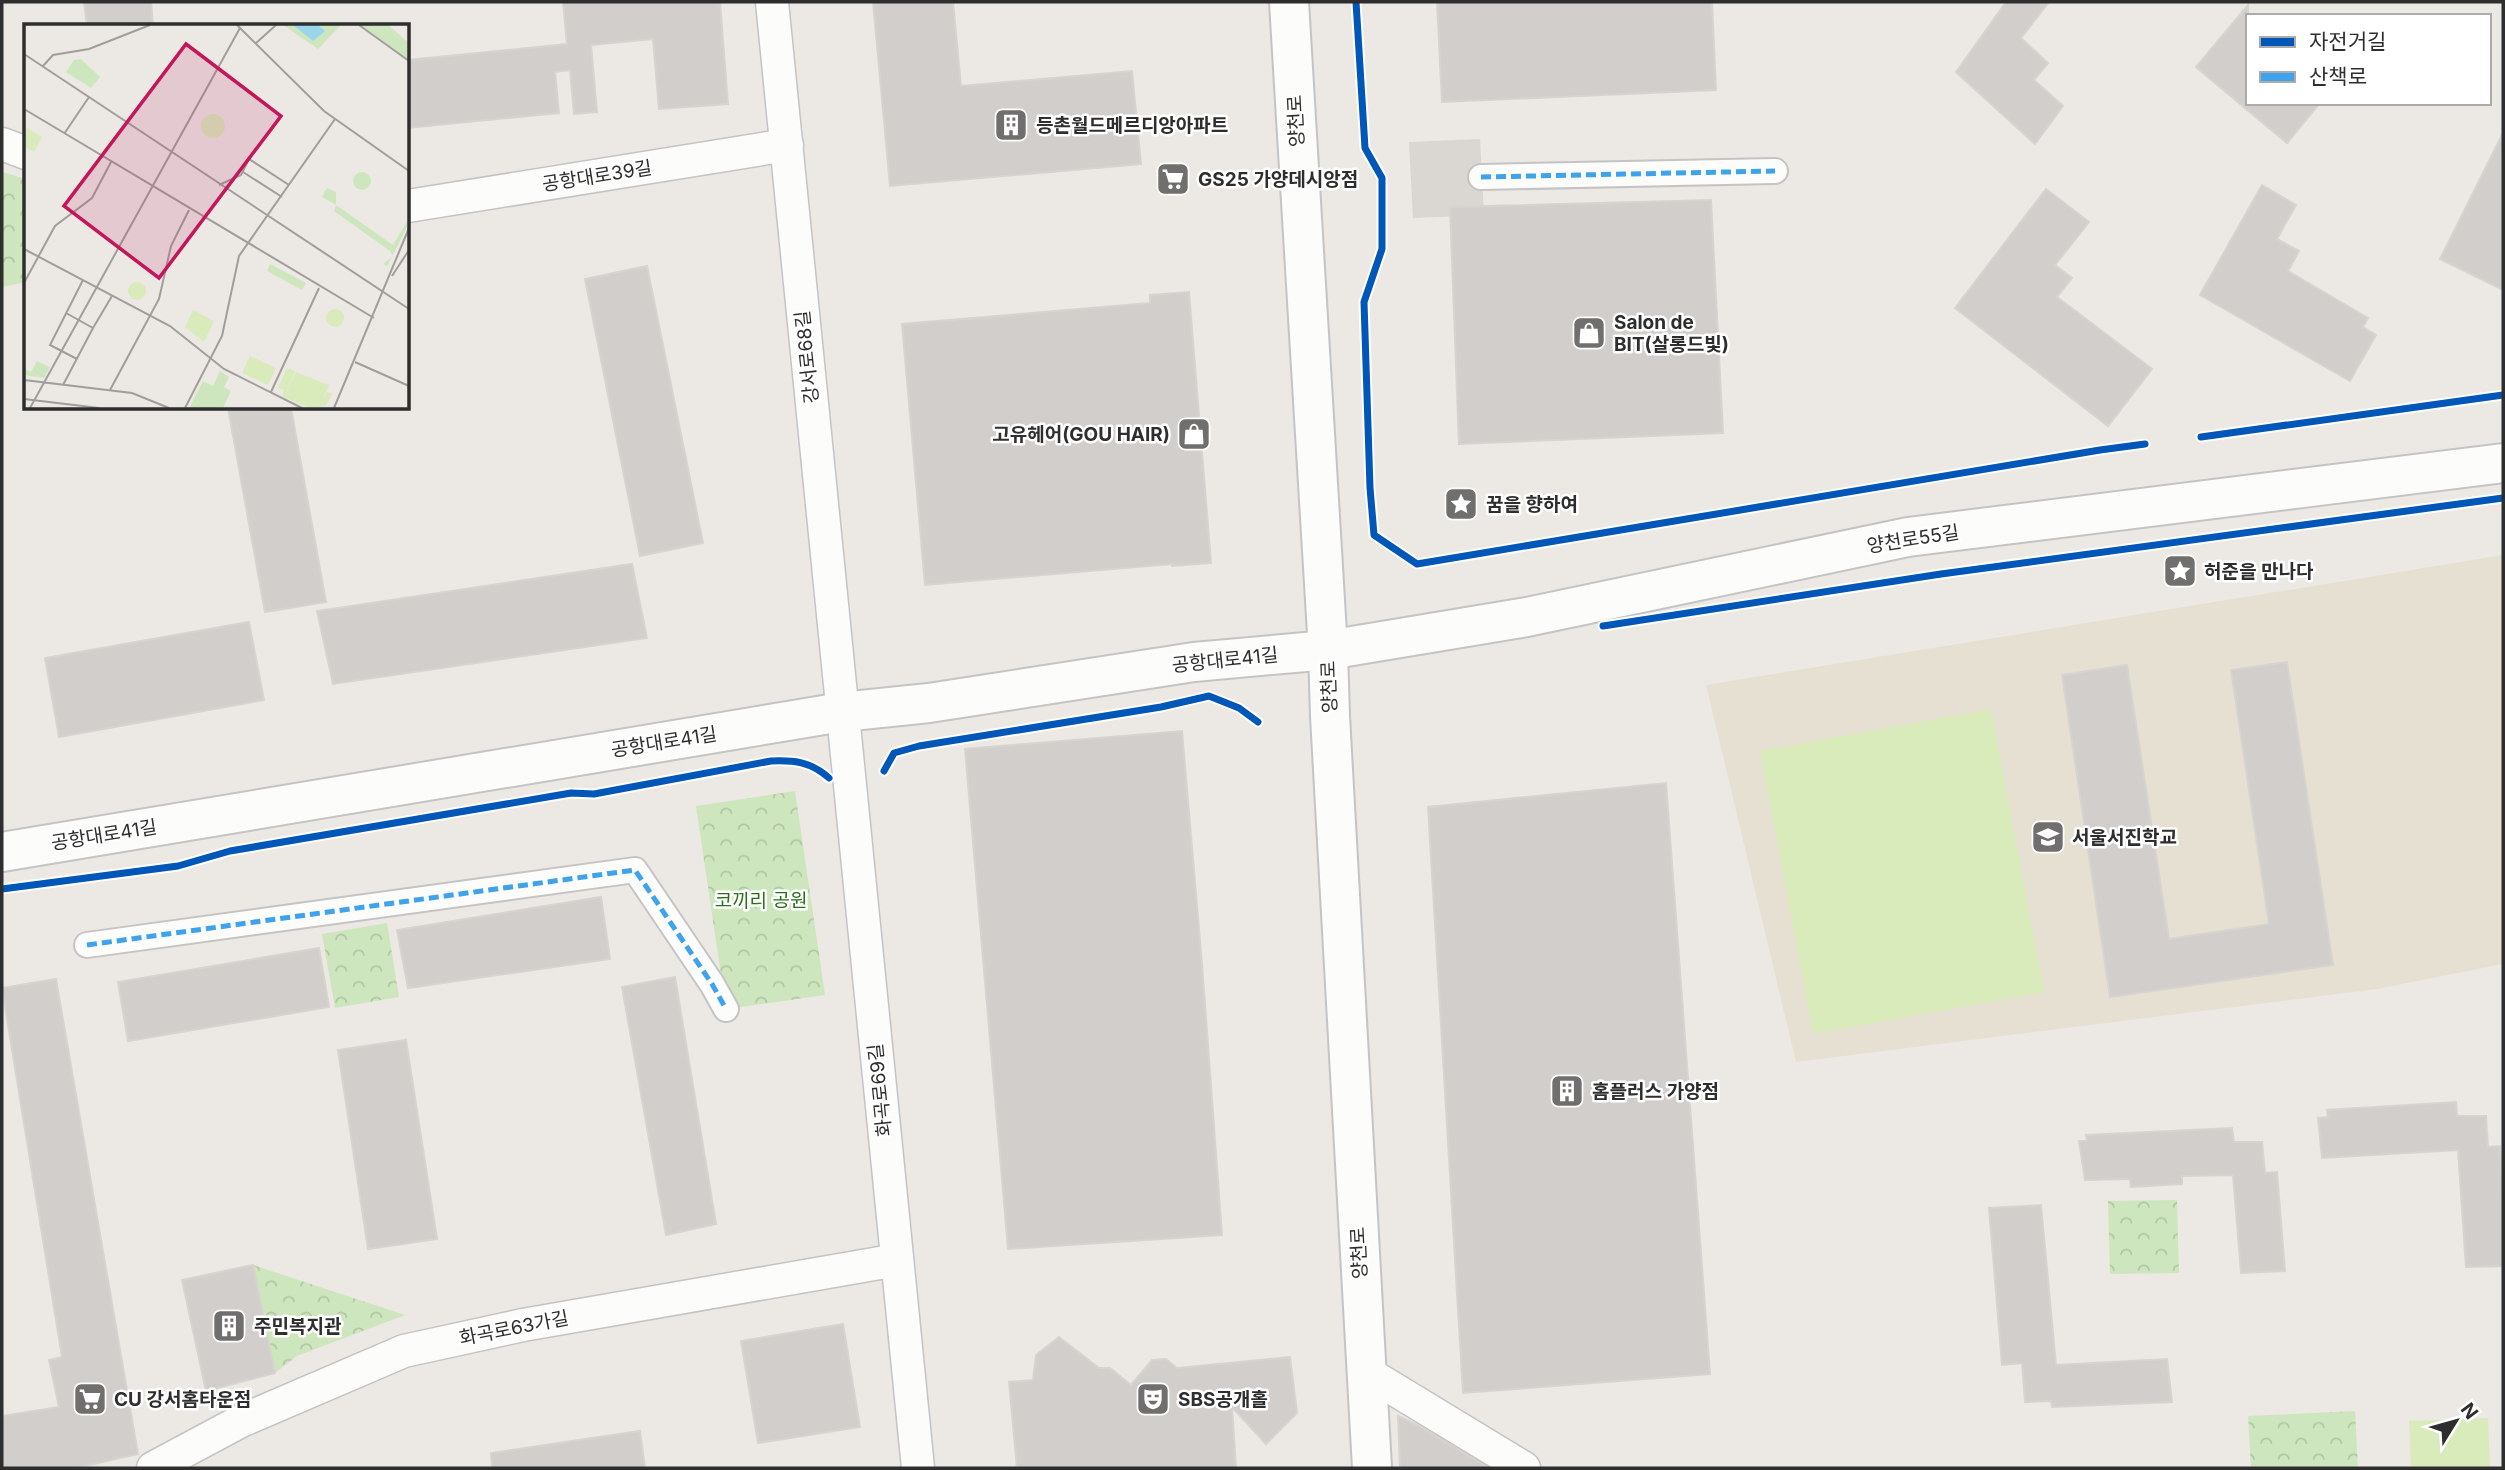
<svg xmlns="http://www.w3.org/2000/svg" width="2505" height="1470" font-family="Inter,'Noto Sans KR',sans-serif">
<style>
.education{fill:#e6e0d3}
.forest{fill:url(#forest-crowns)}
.pitch{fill:#d9eabb}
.plaza{fill:#dad6d2}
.building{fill:#d1cecb;stroke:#d7d4d0;stroke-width:2}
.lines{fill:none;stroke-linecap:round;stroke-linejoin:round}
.pedestrian-casing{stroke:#c5c4c5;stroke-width:28}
.minor-casing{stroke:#c5c4c5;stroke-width:35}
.tertiary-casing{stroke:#c5c4c5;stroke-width:42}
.secondary-casing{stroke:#c5c4c5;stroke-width:42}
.pedestrian{stroke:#fcfcfb;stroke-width:24}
.minor{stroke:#fcfcfb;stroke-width:32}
.tertiary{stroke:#fcfcfb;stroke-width:38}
.secondary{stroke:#fcfcfb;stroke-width:38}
.quiet{stroke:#3ea3eb;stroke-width:5;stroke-dasharray:10 5;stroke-linecap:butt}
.cycleway-casing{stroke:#fff;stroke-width:11}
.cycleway{stroke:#0057b8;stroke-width:7}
.labels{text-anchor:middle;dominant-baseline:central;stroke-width:5;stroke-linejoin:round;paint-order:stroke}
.street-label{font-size:19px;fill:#2e2e2e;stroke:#fff}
.poi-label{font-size:19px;font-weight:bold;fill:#2e2e2e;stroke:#fff;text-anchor:start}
.park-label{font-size:19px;fill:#2c6e1b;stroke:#fff}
.inset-road{fill:none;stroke:#a09e9b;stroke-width:2}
.view{fill:#c2185b;fill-opacity:0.15;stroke:#c2185b;stroke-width:3.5}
.inset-edge{fill:none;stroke:#2e2e2e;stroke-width:3.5}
</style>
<defs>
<pattern id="forest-crowns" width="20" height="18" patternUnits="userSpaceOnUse" patternTransform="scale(1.75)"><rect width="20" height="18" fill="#cee6be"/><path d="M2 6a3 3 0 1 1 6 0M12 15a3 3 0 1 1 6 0" fill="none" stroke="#b1c6a4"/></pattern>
</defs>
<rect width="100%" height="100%" fill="#ece8e4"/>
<polygon class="education" points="2503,555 2503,964 2377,989 1796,1062 1706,685"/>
<g class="forest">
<polygon points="2,172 26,179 26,282 2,287"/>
<polygon points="795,791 825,995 726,1009 696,806"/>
<polygon points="387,923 399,997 335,1008 322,934"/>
<polygon points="2177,1200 2179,1273 2110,1274 2108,1201"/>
<polygon points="253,1265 405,1315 297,1356 275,1373"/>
<polygon points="2355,1411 2358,1468 2251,1468 2248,1416"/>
</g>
<g class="pitch">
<polygon points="1991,709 2044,992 1813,1034 1760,751"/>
<polygon points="2488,1418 2490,1468 2411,1468 2409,1421"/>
</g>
<polygon class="plaza" points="1480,139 1484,215 1413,218 1409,142"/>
<g class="building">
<polygon points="84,2 151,2 153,26 87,26"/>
<polygon points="563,2 720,2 728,104 659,109 653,39 591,45 597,112 574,114 570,70 555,72 559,113 408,128 408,60 567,44"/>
<polygon points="873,2 953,2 961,86 1132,71 1141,164 890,186"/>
<polygon points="1437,2 1712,2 1716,90 1442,102"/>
<polygon points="2006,2 2049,2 2021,38 2048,63 2034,80 2063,106 2035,144 1956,72"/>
<polygon points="2248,5 2248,103 2320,103 2287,143 2196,67"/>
<polygon points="2503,133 2503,290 2440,259"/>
<polygon points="2262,185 2296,205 2277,239 2299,251 2288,271 2368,318 2363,327 2376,335 2350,381 2200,295"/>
<polygon points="2046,189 2089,222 2055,265 2072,278 2057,297 2152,369 2108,426 1955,308"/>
<polygon points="1711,200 1723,433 1459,444 1450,207"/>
<polygon points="647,266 703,543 640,556 585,279"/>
<polygon points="1189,292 1211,563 1172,566 1172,564 925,585 902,324 1150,303 1150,295"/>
<polygon points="228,408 291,408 326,602 265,612"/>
<polygon points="632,564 647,638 333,684 317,611"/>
<polygon points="249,622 264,700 59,737 45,658"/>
<polygon points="2287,662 2333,965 2110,997 2062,675 2127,665 2169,939 2269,924 2231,670"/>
<polygon points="1182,731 1202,964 1222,1235 1008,1249 965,749"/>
<polygon points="1666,783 1710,1374 1463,1393 1428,807"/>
<polygon points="601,897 610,959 408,988 397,930"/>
<polygon points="319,948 329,1007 128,1041 118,982"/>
<polygon points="675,977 716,1224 666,1235 622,987"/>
<polygon points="56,979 138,1454 76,1468 2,1468 2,1416 59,1407 49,1360 62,1357 2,988"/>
<polygon points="406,1040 437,1239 368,1249 338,1050"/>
<polygon points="2456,1102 2457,1116 2486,1116 2488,1147 2500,1146 2503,1197 2503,1266 2466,1267 2458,1150 2322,1158 2318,1118 2328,1117 2327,1110"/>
<polygon points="2232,1128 2234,1142 2262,1142 2265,1173 2277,1172 2285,1271 2241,1273 2233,1175 2182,1176 2182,1184 2131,1187 2130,1179 2085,1180 2079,1141 2087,1141 2086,1135"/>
<polygon points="2041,1205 2056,1365 2167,1359 2172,1402 2052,1407 2051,1401 2025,1402 2022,1363 2002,1365 1989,1208"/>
<polygon points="253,1265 275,1373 206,1391 182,1280"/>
<polygon points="843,1324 860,1427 758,1443 741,1341"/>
<polygon points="1059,1337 1099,1368 1110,1368 1131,1385 1152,1360 1166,1359 1177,1368 1290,1357 1297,1413 1266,1444 1232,1407 1236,1468 1017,1468 1009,1382 1033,1380 1036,1355"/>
<polygon points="1398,1416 1419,1426 1489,1468 1400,1468"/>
<polygon points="640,1431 645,1468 492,1468 491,1453"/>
</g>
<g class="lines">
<defs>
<g id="pedestrian">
<polyline points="1481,177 1775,171"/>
<polyline points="87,945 635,870 712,984 726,1009"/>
</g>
<g id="minor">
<polyline points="772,2 918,1468"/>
<polyline points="2,144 26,153"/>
<polyline points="408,206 787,145"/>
<polyline points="1366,1372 1524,1468"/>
<polyline points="153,1468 241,1421 404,1351 523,1325 897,1260"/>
</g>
<polyline id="tertiary" points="2,852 842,712 929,703 1194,662 1328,650 1527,617 1908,537 2503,463"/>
<polyline id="secondary" points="1289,2 1328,650 1330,716 1372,1468"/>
</defs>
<use href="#pedestrian" class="pedestrian-casing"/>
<use href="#minor" class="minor-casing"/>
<use href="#tertiary" class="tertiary-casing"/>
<use href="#secondary" class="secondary-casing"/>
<use href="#pedestrian" class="pedestrian"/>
<use href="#minor" class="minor"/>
<use href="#tertiary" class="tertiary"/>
<use href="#secondary" class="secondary"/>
<g class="quiet">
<polyline points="1481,177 1775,171"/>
<polyline points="87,945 635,870 712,984 726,1009"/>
</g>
<defs>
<g id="cycleway">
<polyline points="1356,2 1365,148 1382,178 1382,249 1364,302 1370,488 1374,535 1417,564 2100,450 2145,444"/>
<polyline points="2201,437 2503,395"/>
<polyline points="1603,626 1941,574 2503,498"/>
<polyline points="884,771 894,753 919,746 1161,707 1209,696 1239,708 1258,722"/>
<path d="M2 889 178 866 230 851 571 793 594 794 771 761C795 760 811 762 829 778"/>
</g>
</defs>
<use href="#cycleway" class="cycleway-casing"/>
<use href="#cycleway" class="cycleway"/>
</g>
<defs>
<symbol id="building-square" viewBox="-11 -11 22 22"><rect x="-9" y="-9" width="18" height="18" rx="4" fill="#706f6e" stroke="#fff"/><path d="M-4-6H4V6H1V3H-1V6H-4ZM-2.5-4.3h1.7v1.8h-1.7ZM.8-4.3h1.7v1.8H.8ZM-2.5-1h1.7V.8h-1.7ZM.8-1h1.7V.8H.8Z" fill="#fff"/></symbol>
<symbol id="supermarket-square" viewBox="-11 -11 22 22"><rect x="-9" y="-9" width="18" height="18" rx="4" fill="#706f6e" stroke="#fff"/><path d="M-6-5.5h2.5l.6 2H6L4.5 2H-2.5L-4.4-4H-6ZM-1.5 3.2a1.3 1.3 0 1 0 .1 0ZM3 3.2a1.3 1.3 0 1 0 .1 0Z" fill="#fff"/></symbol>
<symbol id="shop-square" viewBox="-11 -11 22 22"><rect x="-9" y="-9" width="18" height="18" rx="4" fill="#706f6e" stroke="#fff"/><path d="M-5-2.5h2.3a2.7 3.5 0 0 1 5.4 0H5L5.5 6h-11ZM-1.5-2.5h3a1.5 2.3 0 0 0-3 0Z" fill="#fff"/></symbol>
<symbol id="sight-square" viewBox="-11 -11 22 22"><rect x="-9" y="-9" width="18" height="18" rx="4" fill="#706f6e" stroke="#fff"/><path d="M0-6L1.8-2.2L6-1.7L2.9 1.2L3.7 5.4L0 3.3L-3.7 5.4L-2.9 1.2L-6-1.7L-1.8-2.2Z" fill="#fff"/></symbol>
<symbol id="school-square" viewBox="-11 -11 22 22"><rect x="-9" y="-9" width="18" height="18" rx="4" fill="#706f6e" stroke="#fff"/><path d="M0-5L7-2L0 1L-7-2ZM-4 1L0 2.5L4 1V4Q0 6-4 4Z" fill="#fff"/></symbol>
<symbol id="theatre-square" viewBox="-11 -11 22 22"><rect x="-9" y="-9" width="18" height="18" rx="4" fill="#706f6e" stroke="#fff"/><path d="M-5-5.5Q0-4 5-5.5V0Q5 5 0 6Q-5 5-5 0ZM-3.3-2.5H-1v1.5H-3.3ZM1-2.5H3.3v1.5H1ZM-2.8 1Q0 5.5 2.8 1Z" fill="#fff"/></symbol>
</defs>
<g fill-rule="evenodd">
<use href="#building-square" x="992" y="106" width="38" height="38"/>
<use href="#supermarket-square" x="1154" y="160" width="38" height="38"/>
<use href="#shop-square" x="1570" y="314" width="38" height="38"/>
<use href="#shop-square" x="1175" y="415" width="38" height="38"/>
<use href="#sight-square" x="1442" y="485" width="38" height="38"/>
<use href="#sight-square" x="2161" y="552" width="38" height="38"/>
<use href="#school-square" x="2029" y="818" width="38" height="38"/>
<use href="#building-square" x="1548" y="1072" width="38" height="38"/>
<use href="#building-square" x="210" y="1307" width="38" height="38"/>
<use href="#supermarket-square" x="71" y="1380" width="38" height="38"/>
<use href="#theatre-square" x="1134" y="1380" width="38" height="38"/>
</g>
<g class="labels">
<g class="street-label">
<text transform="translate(1296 121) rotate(-93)">양천로</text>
<text transform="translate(597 176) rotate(-9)">공항대로39길</text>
<text transform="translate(807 357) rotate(-96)">강서로68길</text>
<text transform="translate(1913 539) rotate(-9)">양천로55길</text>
<text transform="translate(1225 660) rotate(-6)">공항대로41길</text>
<text transform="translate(1329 687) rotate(-92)">양천로</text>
<text transform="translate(664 742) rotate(-9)">공항대로41길</text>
<text transform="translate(104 835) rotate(-9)">공항대로41길</text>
<text transform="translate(880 1090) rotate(-96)">화곡로69길</text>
<text transform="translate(1359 1253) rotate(-93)">양천로</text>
<text transform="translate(514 1328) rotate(-11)">화곡로63가길</text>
</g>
<g class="poi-label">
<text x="1036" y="125">등촌월드메르디앙아파트</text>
<text x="1198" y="179">GS25 가양데시앙점</text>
<text x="1614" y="322">Salon de<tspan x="1614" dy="22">BIT(살롱드빛)</tspan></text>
<text x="1170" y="434" text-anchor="end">고유헤어(GOU HAIR)</text>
<text x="1486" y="504">꿈을 향하여</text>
<text x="2204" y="571">허준을 만나다</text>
<text x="2072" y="837">서울서진학교</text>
<text x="1592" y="1091">홈플러스 가양점</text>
<text x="254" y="1326">주민복지관</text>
<text x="114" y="1399">CU 강서홈타운점</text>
<text x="1178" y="1399">SBS공개홀</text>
</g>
<g class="park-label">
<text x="761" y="900">코끼리 공원</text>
</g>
</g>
<g transform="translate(24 24)">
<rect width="385" height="385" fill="#ece8e4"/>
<path d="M259 1H317L294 25ZM337 1H364L385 19V36ZM57 35 76 53 67 64 42 48 50 36ZM329 157a9 9 0 1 1 18 0a9 9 0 1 1-18 0ZM303 164 312 168V181L369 221 385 194V199L369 231 363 242 359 240 369 232 366 227 310 187 312 181 298 173ZM246 240 282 259 278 266 243 247ZM13 337 26 343 20 354 0 351V344L7 348ZM196 347 205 353 200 363 207 367 199 384H165L179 357 189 362Z" fill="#cee6be"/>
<path d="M177 102a12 12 0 1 1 24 0a12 12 0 1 1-24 0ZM0 102 18 113 10 128 0 122ZM104 267a9 9 0 1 1 18 0a9 9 0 1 1-18 0ZM302 294a9 9 0 1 1 18 0a9 9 0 1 1-18 0ZM169 286 190 297 180 318 161 303ZM226 332 252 344 244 361 218 349ZM263 344 271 347 262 368 272 348 305 361 297 379 303 368 308 370 302 382 286 384 258 372 260 366 254 364Z" fill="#d9eabb"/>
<path d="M269 1H294L301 7 289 17Z" fill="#99d6ec"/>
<path class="inset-road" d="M213 1 300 87 385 147M335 1 385 37M231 20 252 1M0 30 385 285M18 43 29 31 65 25 126 1M0 85 350 294M40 110 65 73M219 148 258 173M195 161 217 151 225 135 265 161M0 225 146 302 200 345 278 384M368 252 385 226M0 259 31 202 68 174 87 138M42 289 69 304 88 272M53 335 26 321 59 256M331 338 385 362M0 356 108 369 145 384M39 361 69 304M86 366 135 275 147 222 165 186M247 368 295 264M0 375 75 384M6 384 216 4M161 384 198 312 215 232 311 95M310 384 385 204"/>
<path class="view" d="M162 20 257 92 135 254 40 182Z"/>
<rect width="385" height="385" class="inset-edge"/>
</g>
<rect width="2505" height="1470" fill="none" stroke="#2e2e2e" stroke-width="7"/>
<rect x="2246" y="14" width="245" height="91" fill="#ffffff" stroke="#ababab" stroke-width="2"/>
<rect x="2260" y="37" width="35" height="10" fill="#0057b8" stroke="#ababab" stroke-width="2"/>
<text x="2309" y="49" font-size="21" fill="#2e2e2e">자전거길</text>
<rect x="2260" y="72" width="35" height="10" fill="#3ea3eb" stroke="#ababab" stroke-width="2"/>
<text x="2309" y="84" font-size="21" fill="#2e2e2e">산책로</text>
<g transform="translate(2456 1421) rotate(53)" stroke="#ffffff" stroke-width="5" paint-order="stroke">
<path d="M0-5L12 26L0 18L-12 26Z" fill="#2e2e2e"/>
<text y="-10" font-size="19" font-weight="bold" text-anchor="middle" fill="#2e2e2e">N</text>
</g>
</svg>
